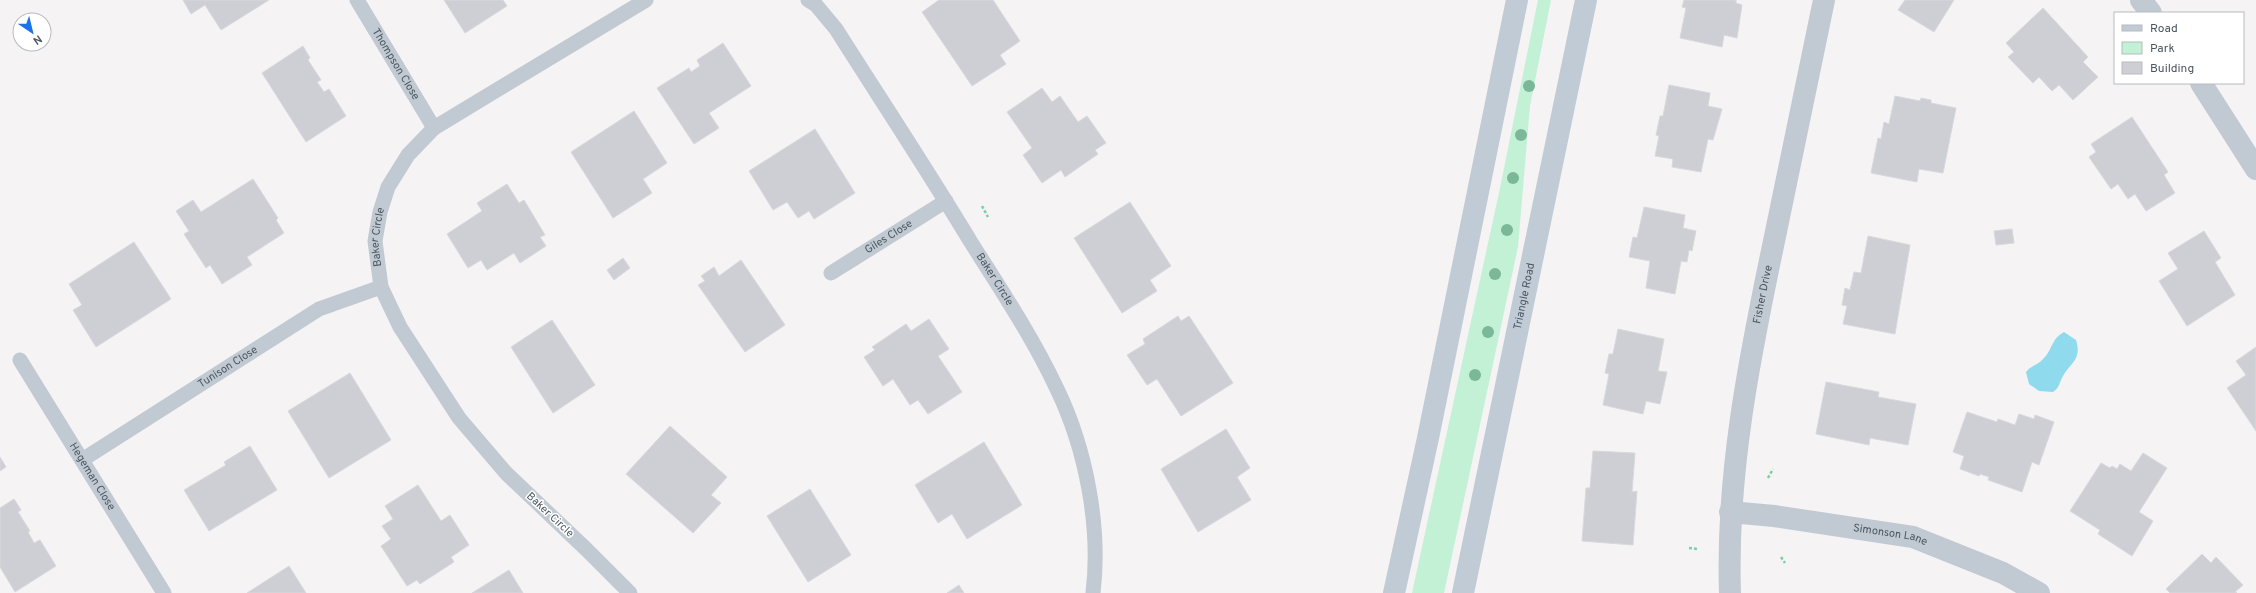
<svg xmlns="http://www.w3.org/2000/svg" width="2256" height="593" font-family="Overpass,sans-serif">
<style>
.green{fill:#c3f1d5}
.water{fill:#90daee}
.building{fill:#cdcfd5;stroke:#d7d9de}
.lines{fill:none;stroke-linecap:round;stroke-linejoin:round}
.path{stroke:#7ad0a6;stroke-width:2.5;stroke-dasharray:3 2;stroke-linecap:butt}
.lane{stroke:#c1cad2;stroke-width:15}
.street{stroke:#c1cad2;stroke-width:22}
.secondary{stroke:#c1cbd6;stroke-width:22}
.tree{fill:#7bb799}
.labels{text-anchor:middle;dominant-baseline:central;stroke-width:3;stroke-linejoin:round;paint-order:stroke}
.street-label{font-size:11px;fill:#4a5661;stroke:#fff}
</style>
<rect width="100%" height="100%" fill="#f5f3f3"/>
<polygon class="green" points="1538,0 1551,0 1530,106 1518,247 1444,593 1412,593 1500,188"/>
<path class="water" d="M2064 332 2076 340C2082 360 2071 362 2063 376 2059 383 2060 387 2053 392L2039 391 2029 384 2026 372C2032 365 2038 365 2043 359 2053 350 2050 340 2064 332Z"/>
<g class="building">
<polygon points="183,0 269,0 221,30 205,5 191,14"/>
<polygon points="444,0 503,0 507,6 465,33"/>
<polygon points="939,0 993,0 1020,41 1000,55 1006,64 972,86 922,12"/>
<polygon points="1684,0 1736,0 1736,3 1742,5 1737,38 1724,35 1722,47 1680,38 1686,8 1682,7"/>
<polygon points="1905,0 1954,0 1934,32 1898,10"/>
<polygon points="2043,8 2088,57 2083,62 2098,77 2073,100 2059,85 2052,91 2039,77 2033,83 2008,57 2014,52 2006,43"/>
<polygon points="723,43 751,86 709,113 719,128 694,144 657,88 689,68 691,72 700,66 697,60"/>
<polygon points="303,46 310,58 308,60 321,80 317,82 324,92 329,89 346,116 306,142 262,73"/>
<polygon points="1669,85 1710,93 1708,106 1722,109 1713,140 1708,139 1701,172 1672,167 1673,159 1655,156 1659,136 1656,135 1660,116 1663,116"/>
<polygon points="1042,88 1052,102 1060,96 1078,122 1087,116 1106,143 1095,150 1098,154 1065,177 1061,170 1042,183 1023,155 1032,148 1007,112"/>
<polygon points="1895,96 1920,101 1921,98 1931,100 1931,103 1956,108 1943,173 1919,169 1917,182 1871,173 1878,138 1881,139 1884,122 1889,124"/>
<polygon points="634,111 667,163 643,179 652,193 613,218 571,152"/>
<polygon points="2132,117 2168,172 2164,175 2175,193 2146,211 2135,194 2128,199 2118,184 2111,189 2089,157 2096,152 2091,144"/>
<polygon points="815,129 855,193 814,219 809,211 798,218 787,202 773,210 749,171"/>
<polygon points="253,179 278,218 276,220 284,233 247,257 252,265 222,284 210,265 206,268 184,234 189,231 176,211 193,200 201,212"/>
<polygon points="507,184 519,203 524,200 545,235 540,237 546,246 520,263 514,253 487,270 481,260 468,268 447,234 482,211 477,203"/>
<polygon points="1130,202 1171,266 1150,280 1157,291 1122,313 1074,238"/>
<polygon points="1644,207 1685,215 1683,228 1696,231 1692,251 1689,250 1687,262 1681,261 1675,294 1646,288 1650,261 1629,257 1633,237 1637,238"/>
<polygon points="2012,229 2014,243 1996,245 1994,231"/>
<polygon points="2204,231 2221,258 2215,262 2235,295 2187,326 2159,281 2178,269 2168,253"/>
<polygon points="1868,236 1910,245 1895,334 1843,324 1847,306 1842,305 1845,288 1850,290 1854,272 1861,273"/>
<polygon points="134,242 171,299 96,347 73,310 82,305 69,284"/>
<polygon points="623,258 630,268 614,280 607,270"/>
<polygon points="741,260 785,325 745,352 698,285 705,281 701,276 714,267 719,276"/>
<polygon points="1178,316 1181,321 1189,316 1233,383 1181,416 1157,379 1147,385 1127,355 1145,344 1143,339"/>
<polygon points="929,319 949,349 938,356 962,392 928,414 918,400 910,405 893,379 883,386 864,357 875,350 872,347 906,324 911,331"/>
<polygon points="552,320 595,385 553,413 511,347"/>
<polygon points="1618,329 1664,339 1658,371 1667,372 1660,404 1646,401 1643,414 1603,405 1609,374 1605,373 1609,354 1613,354"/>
<polygon points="2256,347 2256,431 2227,388 2246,375 2236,361"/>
<polygon points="350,373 391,440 329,478 288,411"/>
<polygon points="1826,382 1879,392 1878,397 1916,404 1908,445 1870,438 1869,445 1816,434"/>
<polygon points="1967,412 1997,422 1998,419 2015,425 2019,414 2034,419 2035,415 2054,422 2039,465 2032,462 2022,492 1988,480 1989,477 1980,474 1979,476 1960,469 1964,456 1953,452"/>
<polygon points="670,426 727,477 711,495 721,503 693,533 626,474"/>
<polygon points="1226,429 1250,468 1237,477 1251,500 1198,532 1161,469"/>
<polygon points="984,442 1022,505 967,539 952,514 938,523 915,485"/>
<polygon points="250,446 277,490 209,531 184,490 226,465 224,462"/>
<polygon points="1593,451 1635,453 1632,492 1637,491 1633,545 1582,541 1586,488 1590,488"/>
<polygon points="2143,453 2167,468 2139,512 2153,521 2132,556 2098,534 2100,530 2070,511 2101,463 2110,468 2112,466 2117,469 2120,464 2131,471"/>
<polygon points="0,457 6,467 0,471"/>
<polygon points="418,485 441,521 450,515 469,545 451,557 454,562 420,584 417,580 407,586 381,546 391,539 382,526 393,519 385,506"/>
<polygon points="810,489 851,555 808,582 767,516"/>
<polygon points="14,499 21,510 18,512 30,531 28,532 34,543 40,540 56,566 15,592 0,567 0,508"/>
<polygon points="2202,554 2211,563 2216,557 2243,585 2235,592 2237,593 2170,593 2166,589"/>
<polygon points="289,566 306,593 247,593"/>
<polygon points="509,570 523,593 472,593"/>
<polygon points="959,585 964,593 947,593"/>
</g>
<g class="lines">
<g class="path">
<polyline points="982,206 988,217"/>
<polyline points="1768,478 1773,469"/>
<polyline points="1689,548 1698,549"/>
<polyline points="1781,557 1785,563"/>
</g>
<g class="lane">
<path id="s1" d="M357 0 434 128"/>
<path id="s2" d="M808 0 816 5 836 29C881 100 928 171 972 244 1002 291 1033 338 1057 389 1086 449 1101 527 1093 593"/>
<path id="s3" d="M831 273 946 201"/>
<path id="s4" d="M20 360 164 593"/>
<path id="s5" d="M82 460 319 309 381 287"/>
<path id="s6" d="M630 593 586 549 506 473 459 418 400 327 381 287 375 241 380 212 388 187 408 155 434 128 646 0"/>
</g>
<g class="street">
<polyline points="2141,0 2151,13"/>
<polyline points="2201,83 2256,169"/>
<path id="s7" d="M1730 512 1774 516 1913 537 2003 573 2039 593"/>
<path id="s8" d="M1730 593C1726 476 1749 360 1773 246 1790 164 1807 82 1824 0"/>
</g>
<g class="secondary">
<polyline points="1394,593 1428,438 1517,0"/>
<path id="s9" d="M1463 593 1586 0"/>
</g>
</g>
<g class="tree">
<circle cx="1529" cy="86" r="6"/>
<circle cx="1521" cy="135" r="6"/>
<circle cx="1513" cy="178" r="6"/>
<circle cx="1507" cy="230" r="6"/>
<circle cx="1495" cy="274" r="6"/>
<circle cx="1488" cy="332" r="6"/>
<circle cx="1475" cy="375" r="6"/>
</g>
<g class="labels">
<g class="street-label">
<text stroke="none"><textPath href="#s1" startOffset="75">Thompson Close</textPath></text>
<text stroke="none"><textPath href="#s3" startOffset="68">Giles Close</textPath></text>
<text stroke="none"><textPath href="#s6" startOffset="448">Baker Circle</textPath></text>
<text stroke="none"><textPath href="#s2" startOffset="337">Baker Circle</textPath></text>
<text stroke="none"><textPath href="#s8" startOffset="301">Fisher Drive</textPath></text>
<text stroke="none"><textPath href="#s9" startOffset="303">Triangle Road</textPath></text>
<text stroke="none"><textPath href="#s5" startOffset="173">Tunison Close</textPath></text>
<text stroke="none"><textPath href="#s4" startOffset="137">Hegeman Close</textPath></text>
<text transform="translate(550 515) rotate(43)">Baker Circle</text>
<text stroke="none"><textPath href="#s7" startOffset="162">Simonson Lane</textPath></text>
</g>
</g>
<rect x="2114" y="12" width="130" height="72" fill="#ffffff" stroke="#b7bbc0"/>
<rect x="2122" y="25" width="20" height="6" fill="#c1cbd6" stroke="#b7bbc0"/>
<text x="2150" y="32" font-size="12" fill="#4a5661">Road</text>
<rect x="2122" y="42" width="20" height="12" fill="#c3f1d5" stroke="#b7bbc0"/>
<text x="2150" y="52" font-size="12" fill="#4a5661">Park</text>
<rect x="2122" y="62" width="20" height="12" fill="#cdcfd5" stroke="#b7bbc0"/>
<text x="2150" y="72" font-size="12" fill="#4a5661">Building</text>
<g transform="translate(32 32) rotate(145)"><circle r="19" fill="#ffffff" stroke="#b7bbc0"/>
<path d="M0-3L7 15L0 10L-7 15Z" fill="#1a73e8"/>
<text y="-6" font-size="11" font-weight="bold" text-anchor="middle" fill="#4a5661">N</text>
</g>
</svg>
